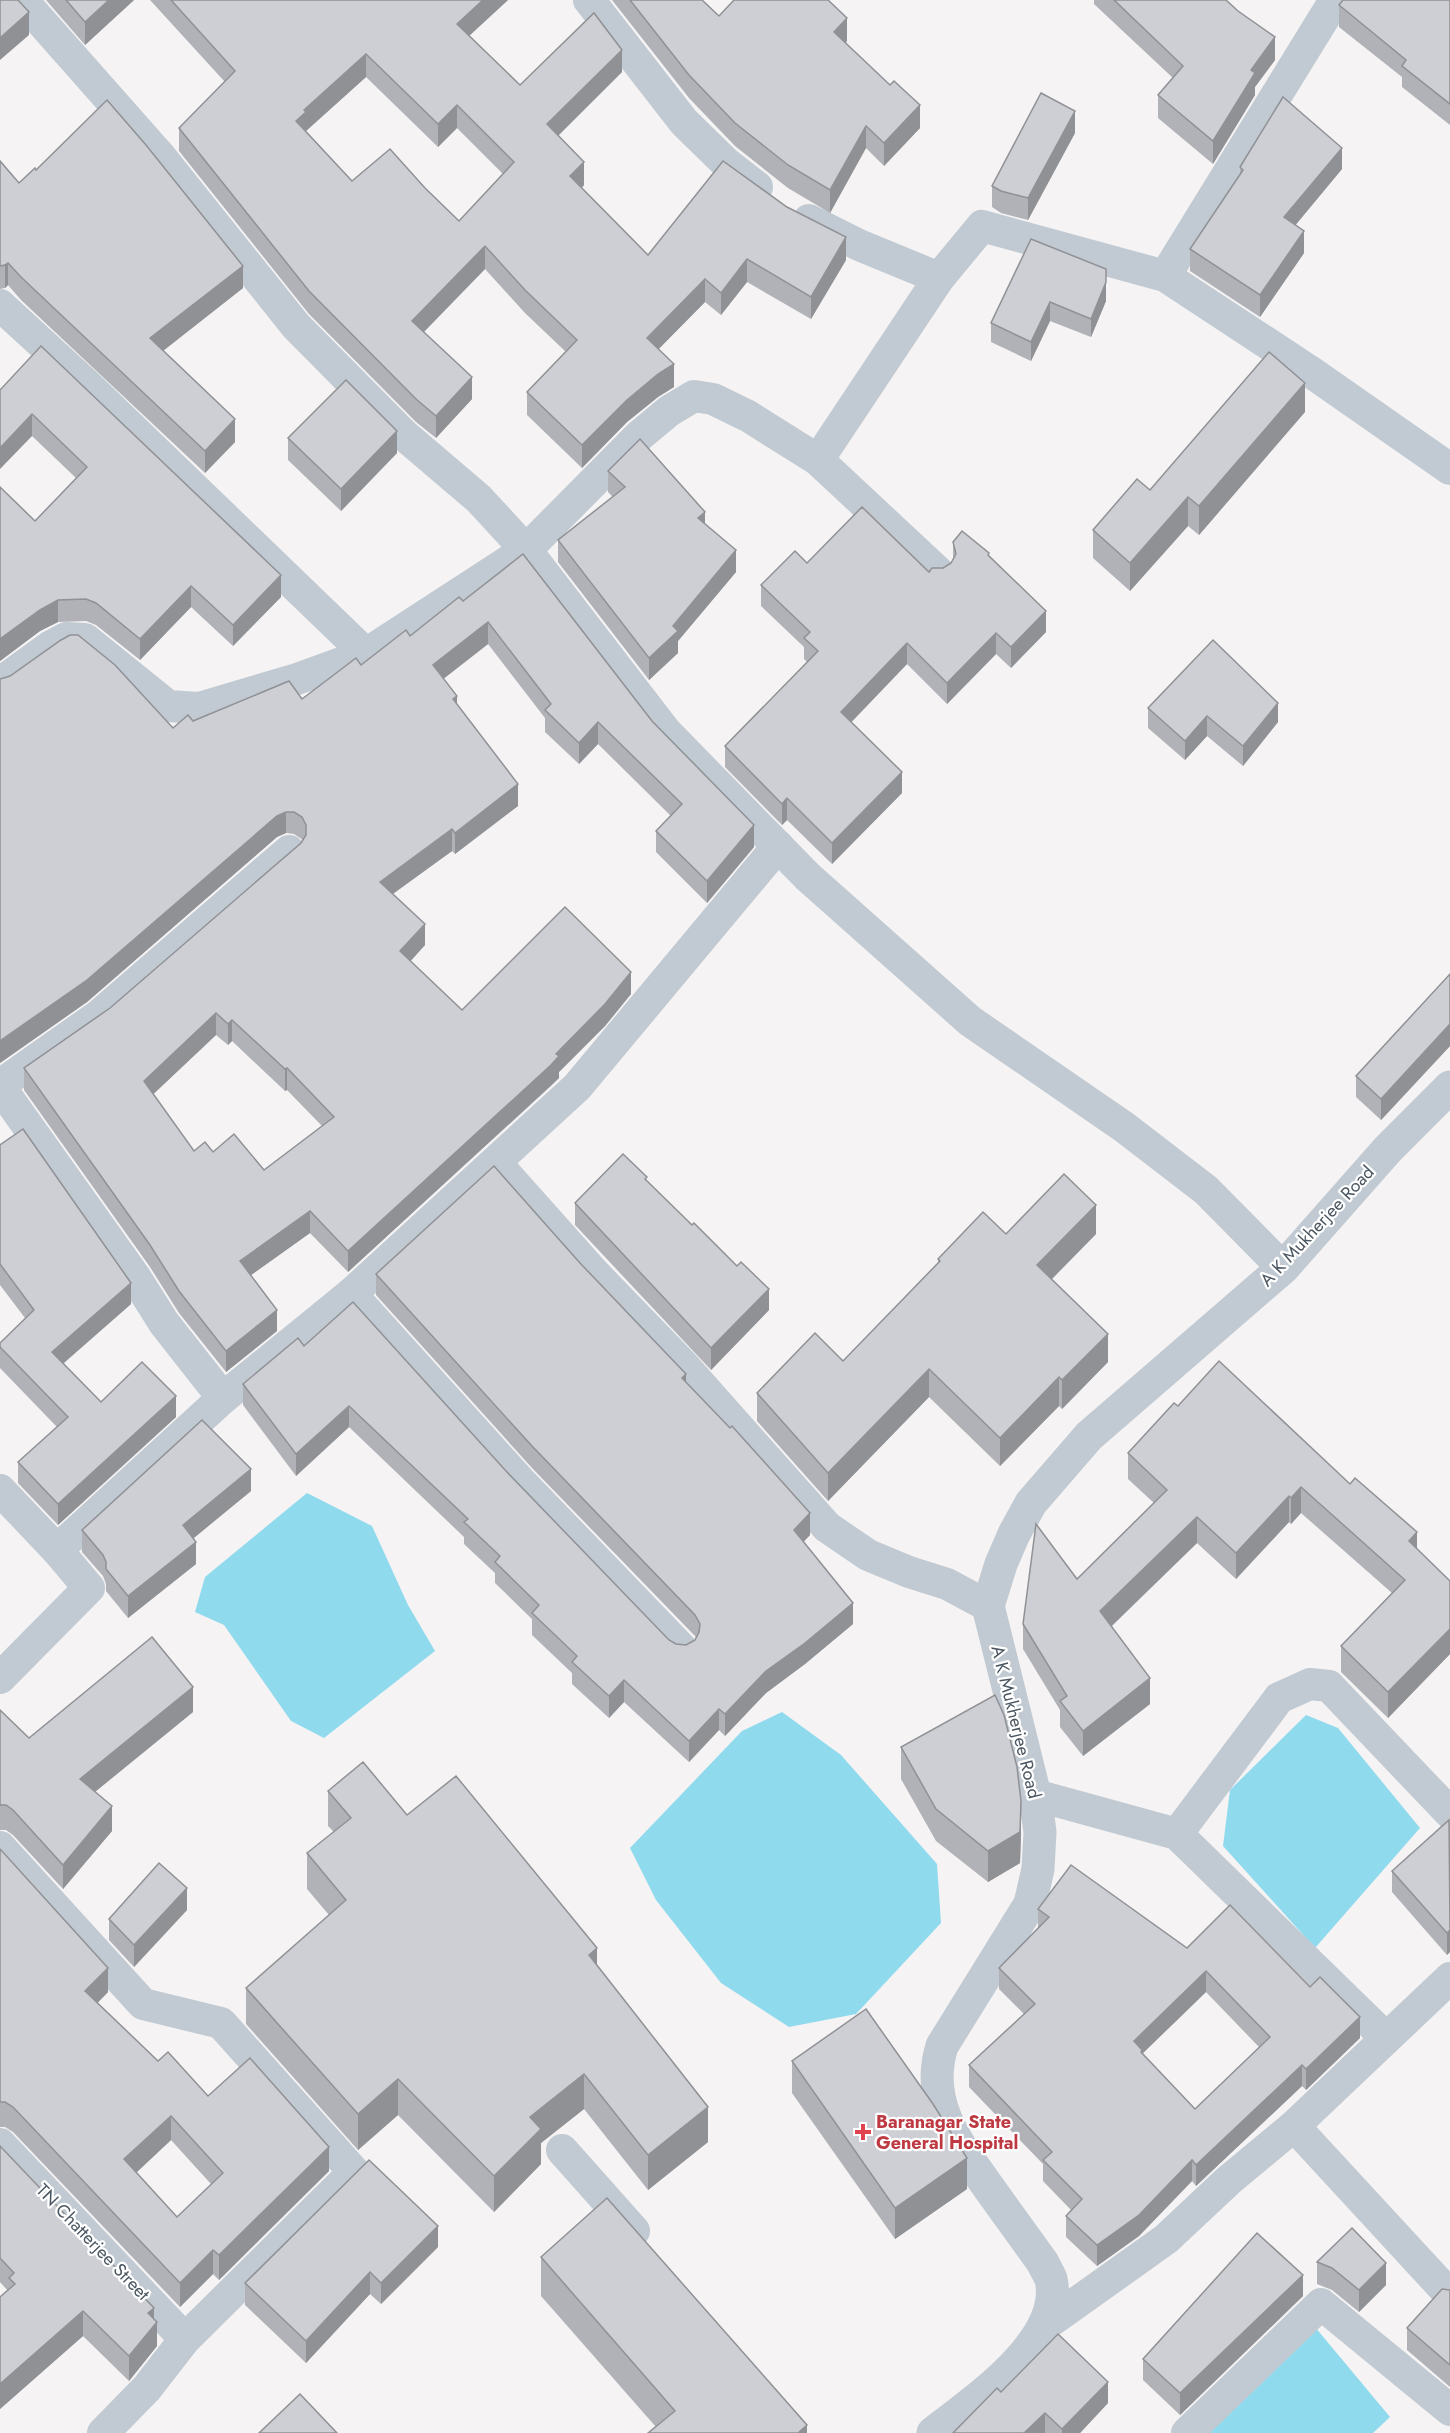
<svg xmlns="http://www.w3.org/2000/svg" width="1450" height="2433" font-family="Jost,sans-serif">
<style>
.water{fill:#90daee}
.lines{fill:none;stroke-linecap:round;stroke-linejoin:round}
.minor{stroke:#c1cad2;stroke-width:32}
.tertiary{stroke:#c1cad2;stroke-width:33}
.wall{fill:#b0b2b7;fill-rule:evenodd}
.shaded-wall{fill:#909195}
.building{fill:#cdcfd5;stroke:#909195;stroke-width:1.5;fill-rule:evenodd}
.health-dot{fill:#e0444e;stroke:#fff;stroke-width:2}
.labels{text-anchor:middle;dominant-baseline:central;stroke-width:4.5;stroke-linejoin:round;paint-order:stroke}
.street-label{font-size:18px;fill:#4a5661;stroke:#fff}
.health-label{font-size:18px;font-weight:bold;fill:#be3a42;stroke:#fff;text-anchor:start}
</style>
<rect width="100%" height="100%" fill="#f5f3f3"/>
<g class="water">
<polygon points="307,1493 372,1526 408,1605 435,1651 324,1738 291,1721 224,1625 195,1612 205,1577"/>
<polygon points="782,1712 841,1755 937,1864 941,1923 856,2014 789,2027 721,1983 656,1900 630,1848 742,1731"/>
<polygon points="1306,1715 1338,1728 1420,1828 1315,1948 1223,1846 1230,1790"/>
<polygon points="1315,2327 1390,2417 1373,2433 1207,2433"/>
</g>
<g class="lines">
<g class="minor">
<polyline points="22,0 160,156 296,326 404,435 479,499 526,550 666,732 808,877 970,1021 1124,1127 1206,1190 1283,1268"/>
<polyline points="589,0 684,122 726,163 757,187"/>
<polyline points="809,220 859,245 939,278"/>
<polyline points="1165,276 1335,0"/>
<polyline points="0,305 86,384 366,654"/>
<polyline points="818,460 939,278 982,226 1165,276 1308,370 1450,469"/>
<polyline points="0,683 51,646 66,638 85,639 168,706 199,708 297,679 366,654 526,550 639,436 669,411 694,396 713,399 748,416 818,460 938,572"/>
<polyline points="0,1085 98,1016 289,851"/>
<polyline points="0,1087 135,1277 164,1323 223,1398"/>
<polyline points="496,1163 593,1272 684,1366 827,1527 868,1555 909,1572 947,1584 988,1606"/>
<polyline points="351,1294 519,1480 682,1649"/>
<polyline points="0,1490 57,1550 89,1588 0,1678"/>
<polyline points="57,1550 223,1398 351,1294 577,1087 778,846"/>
<polyline points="1035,1795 1177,1834 1385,2037"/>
<polyline points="1177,1834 1279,1698 1310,1684 1329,1686 1450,1813"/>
<polyline points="0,1847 143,2004 221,2023 354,2172 185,2339 147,2388 103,2433"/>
<polyline points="1294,2126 1450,2295"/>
<polyline points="0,2144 185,2339"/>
<polyline points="562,2150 634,2231"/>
<polyline points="1044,2326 1166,2239 1229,2180 1294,2126 1450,1978"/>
<polyline points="1187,2433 1321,2304 1450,2410"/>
</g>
<path class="tertiary" d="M933 2433C974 2401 1065 2340 1051 2279 1049 2274 1045 2268 1043 2263 1025 2238 1007 2213 989 2188 958 2144 924 2103 942 2046L1030 1904 1038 1869 1040 1832 1035 1795 988 1606 1001 1564 1014 1534 1031 1503 1089 1436 1283 1268 1388 1149 1450 1087"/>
</g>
<g class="wall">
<polygon points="46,0 134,0 85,45"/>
<path d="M150 0H508L469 36 520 85 622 72 558 135 584 185 582 188 648 255 846 260 811 319 747 282 721 315 705 302 658 349 674 387 658 397 627 422 582 468 527 415V392L566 352 525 313 485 269 424 332 472 399 436 438 416 422 309 314 179 151V128L225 82ZM366 77 438 147 457 128 503 174 459 221 425 188 352 181 306 131Z"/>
<polygon points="612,0 702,0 719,16 847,41 846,43 920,128 884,166 866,148 830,213 788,188 735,146 689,98"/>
<polygon points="1094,0 1226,0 1275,60 1255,87 1255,95 1213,164 1158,118 1158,95 1173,78 1094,4"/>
<polygon points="1450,0 1450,125 1402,87 1402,77 1339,27 1339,5"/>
<polygon points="1075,133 1028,220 1001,213 992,207 992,186"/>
<polygon points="0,161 19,183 36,170 243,288 163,351 235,442 205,473 21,300 8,285 5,288 0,289"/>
<polygon points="1240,167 1342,169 1295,225 1304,253 1260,317 1190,271 1190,249 1240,175"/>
<polygon points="1031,239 1106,301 1091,337 1050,321 1031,361 991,342 991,323"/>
<polygon points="0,390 281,597 233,646 191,607 140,660 96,625 86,621 58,622 40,631 0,661 0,487 35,521 76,478 32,436"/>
<polygon points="1305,412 1199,535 1188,526 1130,591 1093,558 1093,530 1150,490"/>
<polygon points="288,438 397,453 341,511 288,460"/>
<polygon points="608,471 705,524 736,572 678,641 678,653 649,680 558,562 558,540 613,497 608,492"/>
<polygon points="953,542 989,556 1046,632 1011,668 996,654 947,704 907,664 851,722 902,793 832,864 787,820 782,825 725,767 725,746 807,662 804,659 804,647 761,606 761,585 807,563 929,572 943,568 951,563 953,559"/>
<path d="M463 601 652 721 754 847 707 903 656 852V831L671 816 598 744 579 764 545 732V718L488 644 443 679 457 705 518 806 455 854 452 851 393 894 425 945 410 961 462 1010 631 994 605 1026 559 1072V1078L551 1086 348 1272 310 1233 251 1275 277 1331 226 1372 179 1313 150 1267 24 1090V1068L110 1008 301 843 303 840 294 834 286 833 277 837 87 1002 0 1063V679L173 728 193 721 302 699 410 636ZM216 1035 228 1045 232 1041 285 1091 287 1090 322 1126 264 1170 213 1152 194 1151 153 1094Z"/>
<polygon points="1148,708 1278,722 1243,766 1207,736 1185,760 1148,728"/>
<polygon points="1450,974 1450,1046 1381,1120 1356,1097 1356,1076"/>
<polygon points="0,1145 131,1304 63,1364 101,1402 176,1417 58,1525 18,1483 18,1462 57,1427 0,1368 0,1343 25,1318 0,1285"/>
<polygon points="647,1181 769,1310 711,1370 575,1225 575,1203"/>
<polygon points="1006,1234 1096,1234 1052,1279 1108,1362 1062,1409 1059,1406 1000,1466 929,1397 828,1501 757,1421 757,1393 843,1361 938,1264 938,1259"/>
<polygon points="376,1274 686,1383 810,1535 803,1542 853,1624 805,1664 766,1693 725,1736 719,1730 689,1762 624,1702 609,1718 572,1684 572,1673 532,1635 532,1619 495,1583 495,1573 464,1544 464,1537 349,1427 296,1476 243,1405 243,1384 304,1346 506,1471 669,1640 676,1644 686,1645 695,1640 696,1638 695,1636 532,1468 376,1295"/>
<polygon points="1178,1406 1417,1549 1450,1581 1450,1654 1388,1718 1341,1672 1341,1646 1392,1593 1301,1513 1291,1524 1289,1522 1236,1579 1197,1543 1112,1626 1150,1704 1083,1756 1060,1727 1060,1710 1023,1649 1023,1624 1077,1579 1154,1503 1128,1479 1128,1453"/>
<polygon points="251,1491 193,1538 196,1564 128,1618 106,1591 106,1584 103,1576 82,1552 82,1530"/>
<polygon points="0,1710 29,1738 193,1712 95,1792 112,1831 63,1889 13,1835 6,1830 0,1830"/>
<polygon points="901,1747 1021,1833 1020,1863 988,1882 936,1841 901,1779"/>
<polygon points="328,1791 407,1815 597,1966 708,2142 648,2190 584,2109 541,2143 541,2164 494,2212 398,2115 358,2150 246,2024 246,1988 329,1915 307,1889 307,1853 334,1832 328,1826"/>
<polygon points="1450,1821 1450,1952 1447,1955 1392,1892 1392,1871"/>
<path d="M0 1849 108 1992 97 2003 158 2061 208 2096 329 2171 219 2280 213 2274 180 2307 13 2132 5 2127H0ZM171 2140 211 2184 177 2217 136 2173Z"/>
<path d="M1038 1909 1187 1948 1360 2038 1306 2090 1302 2086 1196 2186 1192 2181 1139 2236 1097 2266 1066 2237V2216L1071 2210 1043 2181V2164L969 2087V2065L1024 2014 999 1989V1968L1038 1928ZM1206 1992 1259 2047 1195 2109 1142 2054Z"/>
<polygon points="187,1910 134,1967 109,1940 109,1919"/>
<polygon points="792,2061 967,2189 895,2239 792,2093"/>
<polygon points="0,2146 154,2319 157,2346 129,2381 83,2336 0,2409 0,2297 8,2291 0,2282"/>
<polygon points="438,2247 381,2304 370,2294 306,2363 245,2305 245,2283"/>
<polygon points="541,2257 807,2433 656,2427 541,2296"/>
<polygon points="1317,2262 1386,2285 1359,2312 1332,2290 1317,2284"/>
<polygon points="1450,2290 1450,2387 1407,2350 1407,2328"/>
<polygon points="1303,2296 1180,2415 1143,2380 1143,2359"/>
<polygon points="1001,2392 1108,2403 1080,2433 953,2433"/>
</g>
<g class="shaded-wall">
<polygon points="109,0 134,0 85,45 85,22"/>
<polygon points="483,0 508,0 457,47 457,24"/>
<polygon points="29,12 29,35 0,60 0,38"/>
<polygon points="847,18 847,41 834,55 834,32"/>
<polygon points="1275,37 1275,60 1255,87 1255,95 1213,164 1213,141 1251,70"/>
<polygon points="622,50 622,72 547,147 547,124"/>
<polygon points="366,54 366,77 306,131 296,121 304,110"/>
<polygon points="457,105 457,128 438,147 438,124"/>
<polygon points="920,105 920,128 884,166 884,143"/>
<polygon points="1075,111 1075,133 1028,220 1028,198"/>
<polygon points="866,126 866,148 830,213 830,190"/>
<polygon points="1342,148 1342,169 1284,239 1284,217"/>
<polygon points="584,162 584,185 570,199 570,176"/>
<polygon points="1304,231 1304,253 1260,317 1260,295"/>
<polygon points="846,237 846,260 811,319 811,297"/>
<polygon points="485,246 485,269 412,344 412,321"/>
<polygon points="747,259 747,282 721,315 721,293"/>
<polygon points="8,263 8,285 5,288 5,265"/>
<polygon points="243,266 243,288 150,361 150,338"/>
<polygon points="705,279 705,302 647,361 647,338"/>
<polygon points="1106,282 1106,301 1091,337 1091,319"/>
<polygon points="1050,302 1050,321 1031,361 1031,342"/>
<polygon points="674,364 674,387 658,397 627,422 582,468 582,445 627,400 658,374"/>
<polygon points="472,377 472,399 436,438 436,416"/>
<polygon points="1305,383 1305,412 1199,535 1199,506"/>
<polygon points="32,414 32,436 0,469 0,448"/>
<polygon points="235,419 235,442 205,473 205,451"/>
<polygon points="397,431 397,453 341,511 341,489"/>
<polygon points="1188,497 1188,526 1130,591 1130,563"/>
<polygon points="705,512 705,534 698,518"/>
<polygon points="736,550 736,572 678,641 678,653 649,680 649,658 673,626"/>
<polygon points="281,575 281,597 233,646 233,625"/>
<polygon points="191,586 191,607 140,660 140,639"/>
<polygon points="58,600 58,622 40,631 0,661 0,639 40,610"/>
<polygon points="1046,611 1046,632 1011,668 1011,647"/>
<polygon points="488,622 488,644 433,687 433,665"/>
<polygon points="996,633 996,654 947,704 947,683"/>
<polygon points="907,643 907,664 841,733 841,712"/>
<polygon points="457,696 457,718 453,699"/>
<polygon points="1278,703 1278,722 1243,766 1243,746"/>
<polygon points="1207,716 1207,736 1185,760 1185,741"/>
<polygon points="598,722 598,744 579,764 579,743"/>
<polygon points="902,772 902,793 832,864 832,843"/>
<polygon points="518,784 518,806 455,854 455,833"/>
<polygon points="787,798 787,820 782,825 782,804"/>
<polygon points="286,812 286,833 277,837 87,1002 0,1063 0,1041 277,816"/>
<polygon points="754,825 754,847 707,903 707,881"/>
<polygon points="452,829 452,851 380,903 380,882"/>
<polygon points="425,924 425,945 400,973 400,951"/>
<polygon points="631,972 631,994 605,1026 559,1072 559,1078 348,1272 348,1251 556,1054"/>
<polygon points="216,1013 216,1035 144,1103 144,1081"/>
<polygon points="232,1020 232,1041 228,1045 228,1024"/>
<polygon points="1450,1024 1450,1046 1381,1120 1381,1099"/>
<polygon points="287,1068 287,1090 285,1091 285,1069"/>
<polygon points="1096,1205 1096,1234 1037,1294 1037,1265"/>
<polygon points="310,1211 310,1233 240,1283 240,1261"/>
<polygon points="131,1283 131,1304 52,1373 52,1352"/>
<polygon points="769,1289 769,1310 711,1370 711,1348"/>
<polygon points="277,1310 277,1331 226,1372 226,1351"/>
<polygon points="1108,1334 1108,1362 1062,1409 1062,1380"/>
<polygon points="929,1369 929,1397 828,1501 828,1473"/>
<polygon points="686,1374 686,1396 682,1378"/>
<polygon points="1059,1377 1059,1406 1000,1466 1000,1438"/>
<polygon points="176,1396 176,1417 58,1525 58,1504"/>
<polygon points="349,1406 349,1427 296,1476 296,1454"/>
<polygon points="251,1469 251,1491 183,1547 183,1525"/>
<polygon points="1301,1487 1301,1513 1291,1524 1291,1498"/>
<polygon points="1289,1496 1289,1522 1236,1579 1236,1553"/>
<polygon points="810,1513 810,1535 794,1552 794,1530"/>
<polygon points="1197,1517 1197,1543 1100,1637 1100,1611"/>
<polygon points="1417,1532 1417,1558 1409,1541"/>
<polygon points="196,1542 196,1564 128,1618 128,1596"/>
<polygon points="853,1603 853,1624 805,1664 766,1693 725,1736 725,1714 766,1671"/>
<polygon points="1450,1629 1450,1654 1388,1718 1388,1692"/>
<polygon points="1150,1678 1150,1704 1083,1756 1083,1731"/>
<polygon points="624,1680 624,1702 609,1718 609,1696"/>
<polygon points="193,1687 193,1712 80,1804 80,1779"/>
<polygon points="719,1709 719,1730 689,1762 689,1741"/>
<polygon points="1021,1801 1021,1833 1020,1863 988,1882 988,1851"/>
<polygon points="112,1806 112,1831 63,1889 63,1865"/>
<polygon points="187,1888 187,1910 134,1967 134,1945"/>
<polygon points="1450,1930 1450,1952 1447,1955 1447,1933"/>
<polygon points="597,1948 597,1983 589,1955"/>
<polygon points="108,1968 108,1992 85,2016 85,1991"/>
<polygon points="1206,1971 1206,1992 1142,2054 1134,2041"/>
<polygon points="1360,2017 1360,2038 1306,2090 1306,2069"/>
<polygon points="1302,2065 1302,2086 1196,2186 1196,2165"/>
<polygon points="584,2074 584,2109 541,2143 541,2164 494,2212 494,2176 530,2117"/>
<polygon points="398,2079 398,2115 358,2150 358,2114"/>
<polygon points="708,2107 708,2142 648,2190 648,2155"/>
<polygon points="171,2116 171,2140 124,2184 124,2159"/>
<polygon points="329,2147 329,2171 219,2280 219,2255"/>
<polygon points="967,2158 967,2189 895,2239 895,2208"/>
<polygon points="1192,2160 1192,2181 1139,2236 1097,2266 1097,2245"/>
<polygon points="438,2226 438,2247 381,2304 381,2283"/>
<polygon points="213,2250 213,2274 180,2307 180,2283"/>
<polygon points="1386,2263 1386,2285 1359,2312 1359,2290"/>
<polygon points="370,2272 370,2294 306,2363 306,2341"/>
<polygon points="1303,2275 1303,2296 1180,2415 1180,2393"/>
<polygon points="154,2308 154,2325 157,2322 157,2346 129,2381 129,2356 148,2313"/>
<polygon points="83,2311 83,2336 0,2409 0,2384"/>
<polygon points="1108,2382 1108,2403 1080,2433 1062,2433 1062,2429"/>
<polygon points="1045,2413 1045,2433 1024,2433"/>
<polygon points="807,2425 807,2433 798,2433"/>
</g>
<g class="building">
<polygon points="0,0 18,0 29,12 0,38"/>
<polygon points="66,0 109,0 85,22"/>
<path d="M171 0H483L457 24 520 85 594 13 622 50 547 124 584 162 570 176 648 255 723 161 787 207 846 237 811 297 747 259 721 293 705 279 647 338 674 364 658 374 627 400 582 445 527 392 577 340 525 290 485 246 412 321 472 377 436 416 416 399 309 291 179 128 235 71ZM366 54 438 124 457 105 514 162 459 221 425 188 390 149 352 181 296 121 306 112 304 110Z"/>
<polygon points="630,0 702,0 719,16 734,0 828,0 847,18 834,32 890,85 894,81 920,105 884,143 866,126 830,190 788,165 735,123 689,75"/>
<polygon points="1114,0 1226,0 1238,11 1275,37 1251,70 1255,73 1213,141 1158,95 1183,66"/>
<polygon points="1343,0 1450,0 1450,104 1402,66 1406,60 1339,5"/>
<polygon points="1041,93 1075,111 1028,198 1001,191 992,186"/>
<polygon points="1283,97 1342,148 1284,217 1304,231 1260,295 1190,249 1243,170 1240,167"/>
<polygon points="107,100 146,145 243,266 150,338 235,419 205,451 21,277 8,263 5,265 0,266 0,161 19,183 35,168 36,170"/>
<polygon points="1031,239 1106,269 1106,282 1091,319 1050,302 1031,342 991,323"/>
<polygon points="41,346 281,575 233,625 191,586 140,639 96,603 86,599 58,600 40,610 0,639 0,487 35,521 87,467 32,414 0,448 0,390"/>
<polygon points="1269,352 1305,383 1199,506 1188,497 1130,563 1093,530 1137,479 1150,490"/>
<polygon points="346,380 397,431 341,489 288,438"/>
<polygon points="640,439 705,512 698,518 736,550 673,626 678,631 649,658 558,540 625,487 608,471"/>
<polygon points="862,507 929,572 932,568 943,568 951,563 956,554 953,542 962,531 989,553 988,555 1046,611 1011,647 996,633 947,683 907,643 841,712 902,772 832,843 787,798 782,804 725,746 818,651 804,638 810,632 761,585 795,551 807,563"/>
<path d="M523 554 652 721 754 825 707 881 656 831 682 804 598 722 579 743 545 710 551 704 488 622 433 665 457 696 453 699 518 784 455 833 452 829 380 882 425 924 400 951 462 1010 565 907 631 972 605 1004 556 1054 559 1056 551 1065 348 1251 310 1211 240 1261 277 1310 226 1351 179 1291 150 1245 24 1068 110 1008 301 843 306 835V825L302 817 294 812H286L277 816 87 980 0 1041V679L10 676 61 640 70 635H78L115 665 173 728 188 715 193 721 289 681 302 699 356 658 361 665 406 630 410 636 459 597 463 601ZM216 1013 228 1024 232 1020 285 1069 287 1068 334 1117 264 1170 234 1134 213 1152 205 1142 194 1151 144 1081Z"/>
<polygon points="1213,640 1278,703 1243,746 1207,716 1185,741 1148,708"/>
<polygon points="1450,974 1450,1024 1381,1099 1356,1076"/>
<polygon points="23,1129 131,1283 52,1352 101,1402 142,1362 176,1396 58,1504 18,1462 68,1417 0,1347 0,1343 34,1310 0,1264 0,1145"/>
<polygon points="623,1154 647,1177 645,1179 692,1225 694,1223 737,1266 741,1262 769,1289 711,1348 575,1203"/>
<polygon points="494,1166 580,1263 686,1374 682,1378 730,1428 732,1426 810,1513 794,1530 853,1603 805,1643 766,1671 725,1714 719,1709 689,1741 624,1680 609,1696 572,1662 577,1656 532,1613 539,1605 495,1562 500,1556 464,1522 468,1519 349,1406 296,1454 243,1384 298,1338 304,1346 353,1302 506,1471 669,1640 676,1644 686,1645 695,1640 699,1632 700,1624 695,1615 532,1446 376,1274"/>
<polygon points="1064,1174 1096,1205 1037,1265 1108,1334 1062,1380 1059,1377 1000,1438 929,1369 828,1473 757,1393 815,1333 843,1361 940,1261 938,1259 983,1212 1006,1234"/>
<polygon points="1219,1361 1350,1484 1355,1478 1417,1532 1409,1541 1450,1581 1450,1629 1388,1692 1341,1646 1405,1580 1301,1487 1291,1498 1289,1496 1236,1553 1197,1517 1100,1611 1150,1678 1083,1731 1060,1701 1067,1696 1023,1624 1036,1524 1077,1579 1167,1490 1128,1453 1174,1403 1178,1406"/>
<polygon points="202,1420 251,1469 183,1525 196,1542 128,1596 106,1569 106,1562 103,1555 82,1530"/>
<polygon points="152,1637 193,1687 80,1779 112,1806 63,1865 13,1810 6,1805 0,1805 0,1710 29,1738"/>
<polygon points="995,1695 1004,1715 1017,1767 1021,1801 1020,1832 988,1851 936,1809 901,1747"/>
<polygon points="363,1762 407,1815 456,1776 597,1948 589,1955 708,2107 648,2155 584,2074 530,2117 541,2129 494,2176 398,2079 358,2114 246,1988 346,1900 307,1853 351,1818 328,1791"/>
<polygon points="1449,1820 1450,1930 1447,1933 1392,1871"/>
<path d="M0 1849 108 1968 85 1991 158 2061 168 2052 208 2096 250 2058 329 2147 219 2255 213 2250 180 2283 13 2107 5 2102H0ZM171 2116 223 2173 177 2217 124 2159Z"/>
<polygon points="159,1863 187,1888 134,1945 109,1919"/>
<path d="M1071 1865 1187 1948 1230 1905 1310 1987 1320 1977 1360 2017 1306 2069 1302 2065 1196 2165 1192 2160 1139 2215 1097 2245 1066 2216 1082 2199 1043 2160 1052 2152 969 2065 1035 2004 999 1968 1049 1917 1038 1909ZM1206 1971 1270 2037 1195 2109 1141 2052 1142 2050 1134 2041Z"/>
<polygon points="866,2009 933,2104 967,2158 895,2208 792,2061"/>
<polygon points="0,2146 154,2308 148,2313 157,2322 129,2356 83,2311 0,2384 0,2297 15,2284 9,2278 14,2273 0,2258"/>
<polygon points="369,2160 438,2226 381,2283 370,2272 306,2341 245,2283"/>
<polygon points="607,2198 807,2425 798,2433 648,2433 675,2411 541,2257"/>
<polygon points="1352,2228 1386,2263 1359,2290 1332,2268 1317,2262"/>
<polygon points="1257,2233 1303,2275 1180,2393 1143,2359"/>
<polygon points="1442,2289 1450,2290 1450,2365 1407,2328"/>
<polygon points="1058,2334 1108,2382 1062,2429 1045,2413 1024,2433 953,2433 997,2388 1001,2392"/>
<polygon points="300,2394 337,2433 259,2433"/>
</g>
<path class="health-dot" d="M860 2123h6v6h6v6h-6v6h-6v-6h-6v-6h6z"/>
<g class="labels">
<g class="street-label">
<text transform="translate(1317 1226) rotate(-47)">A K Mukherjee Road</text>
<text transform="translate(1016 1722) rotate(76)">A K Mukherjee Road</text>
<text transform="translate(93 2242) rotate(46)">TN Chatterjee Street</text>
</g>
<g class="health-label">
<text x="876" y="2122">Baranagar State<tspan x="876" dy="21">General Hospital</tspan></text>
</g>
</g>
</svg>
